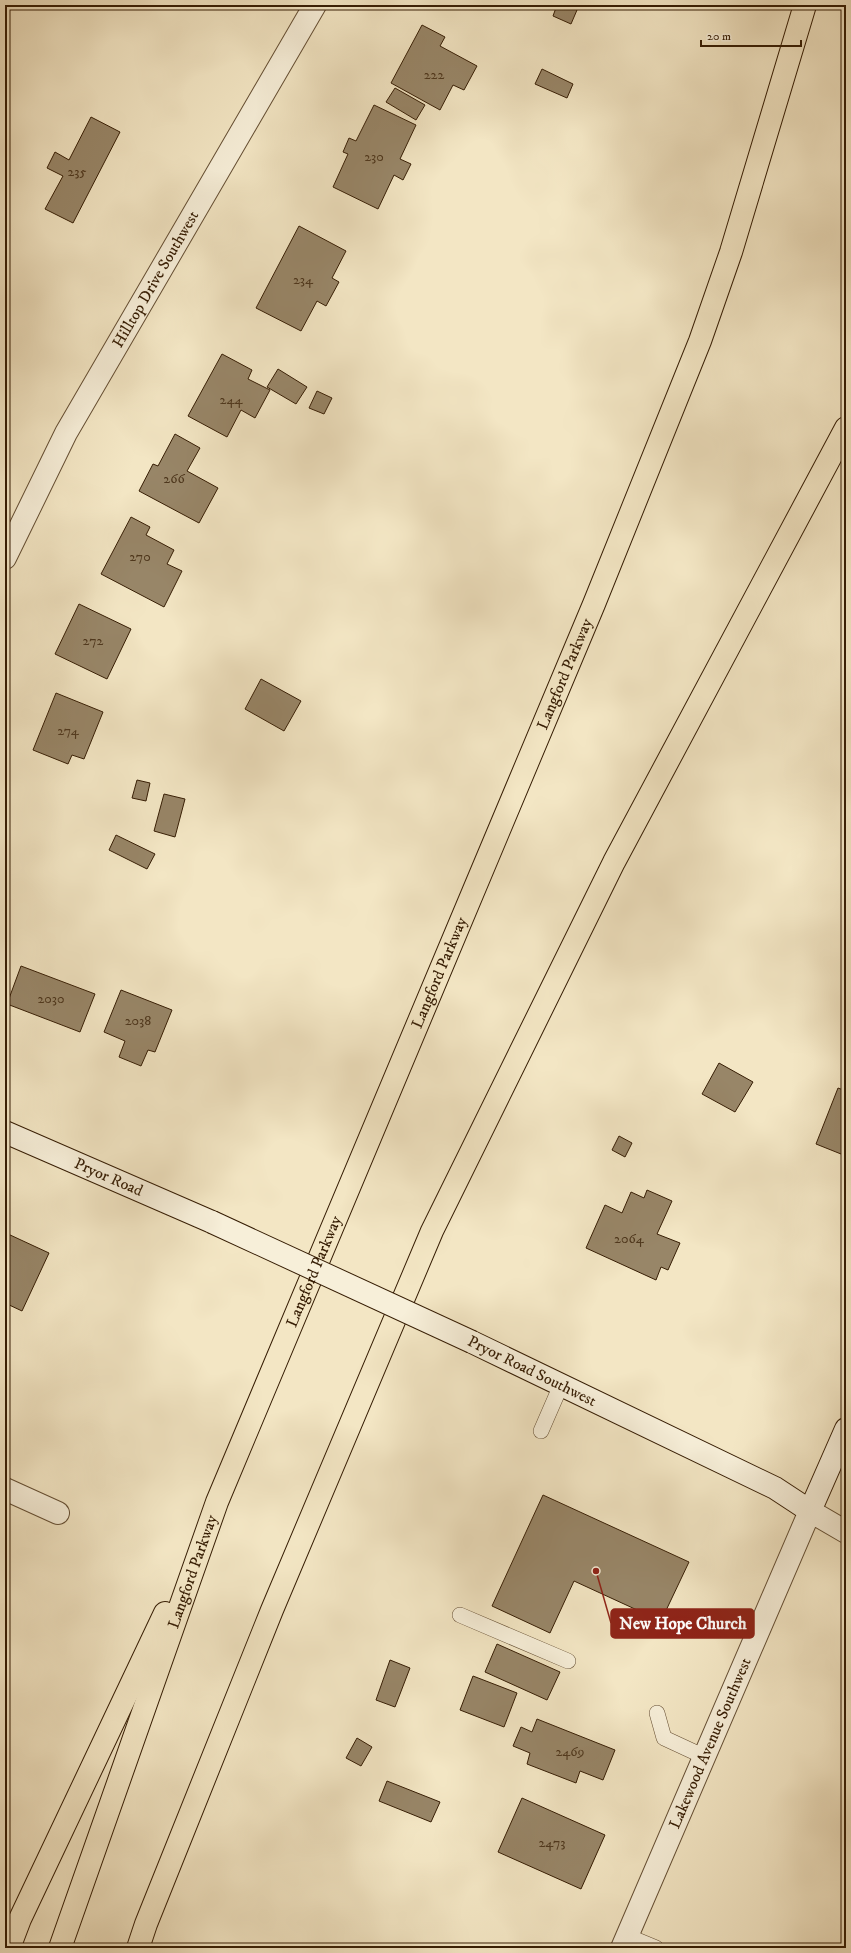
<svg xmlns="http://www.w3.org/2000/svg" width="851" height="1953" font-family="'IM FELL DW Pica',serif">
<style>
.building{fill:#988668;stroke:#361d04}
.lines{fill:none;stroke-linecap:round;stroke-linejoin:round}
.lane-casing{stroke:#654f34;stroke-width:16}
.street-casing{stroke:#654f34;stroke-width:24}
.secondary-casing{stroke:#361d04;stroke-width:24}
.highway-casing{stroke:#361d04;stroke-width:24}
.lane{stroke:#f7efd9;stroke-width:15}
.street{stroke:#f7efd9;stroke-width:22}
.secondary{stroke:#f7efd9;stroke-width:22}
.highway{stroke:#f3e6c4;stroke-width:22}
.secondary-bridge-casing{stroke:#361d04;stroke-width:24;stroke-linecap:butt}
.secondary-bridge{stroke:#f7efd9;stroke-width:22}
.labels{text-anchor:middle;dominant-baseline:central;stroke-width:3;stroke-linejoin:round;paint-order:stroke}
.number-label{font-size:14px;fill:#4e371d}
.street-label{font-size:16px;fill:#361d04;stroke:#f7efd9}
.leader{fill:none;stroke:#8f2418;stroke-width:1.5}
.callout-dot{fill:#8f2418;stroke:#f7efd9;stroke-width:1.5}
.callout{fill:#8f2418;stroke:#8f2418;stroke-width:1.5}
.callout-label{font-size:17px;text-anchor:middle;font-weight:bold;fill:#fff}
</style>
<rect width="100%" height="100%" fill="#f3e6c4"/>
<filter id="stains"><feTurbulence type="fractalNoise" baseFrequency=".005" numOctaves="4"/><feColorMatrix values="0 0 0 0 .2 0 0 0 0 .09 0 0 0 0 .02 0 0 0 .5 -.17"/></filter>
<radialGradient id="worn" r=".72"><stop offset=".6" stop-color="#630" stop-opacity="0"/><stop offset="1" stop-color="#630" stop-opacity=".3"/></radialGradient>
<g class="building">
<polygon points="557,5 564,5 577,10 571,24 553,16"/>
<polygon points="422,25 445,37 440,46 477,66 464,90 453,85 440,110 391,83"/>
<polygon points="542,69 573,84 567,98 535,84"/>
<polygon points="395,88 425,105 416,120 386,102"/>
<polygon points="374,105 416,125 400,159 411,164 403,180 394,175 378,209 333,187 348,154 343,152 349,138 356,141"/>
<polygon points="91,117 120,132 73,223 45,209 63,176 47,168 55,152 69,160"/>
<polygon points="299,226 346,251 332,278 339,282 326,306 317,301 301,331 256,308"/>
<polygon points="222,354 252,370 248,379 270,390 255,418 241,410 227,437 188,416"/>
<polygon points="278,369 307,387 296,404 267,387"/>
<polygon points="317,391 332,398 324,414 309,408"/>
<polygon points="175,434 200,448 187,471 218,488 199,523 139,491 153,464 158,466"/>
<polygon points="131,517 150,527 146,535 174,550 167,564 182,571 164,607 101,574"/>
<polygon points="79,604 131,629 107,679 55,654"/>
<polygon points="261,679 301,701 284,731 245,709"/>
<polygon points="56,693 103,712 84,759 72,755 68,764 33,750"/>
<polygon points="137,780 150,783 146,801 132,798"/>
<polygon points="164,794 185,799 175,837 154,831"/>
<polygon points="116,835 155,854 147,869 109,850"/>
<polygon points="21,966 95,994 80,1032 7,1004"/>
<polygon points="121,990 172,1010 155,1052 148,1050 141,1066 119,1057 125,1041 104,1032"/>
<polygon points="719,1063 753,1082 735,1112 702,1094"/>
<polygon points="838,1088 846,1091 846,1156 816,1144"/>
<polygon points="619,1136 632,1143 625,1157 612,1150"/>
<polygon points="647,1190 672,1201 657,1234 680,1243 668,1270 661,1267 656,1280 586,1248 605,1205 622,1213 631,1192 644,1198"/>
<polygon points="8,1234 49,1253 22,1311 5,1303 5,1241"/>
<polygon points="543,1495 689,1562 661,1621 574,1581 550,1633 492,1606"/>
<polygon points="497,1644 560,1672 547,1700 485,1672"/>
<polygon points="390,1660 410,1668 395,1707 376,1700"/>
<polygon points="473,1676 517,1693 504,1727 460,1710"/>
<polygon points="537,1719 615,1750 603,1780 580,1771 576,1783 527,1764 530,1753 513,1746 521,1727 532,1732"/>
<polygon points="357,1738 372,1747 361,1766 346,1758"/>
<polygon points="387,1781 440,1802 431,1822 379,1801"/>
<polygon points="522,1798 605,1835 581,1889 498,1852"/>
</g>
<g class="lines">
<defs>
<g id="lane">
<polyline points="541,1431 561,1385"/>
<polyline points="460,1615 568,1661"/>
<polyline points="657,1713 664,1738 705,1757"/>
<polyline points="627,1936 656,1948"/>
</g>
<g id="street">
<path id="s1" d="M5 558 66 433 315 5"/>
<polyline points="5,1489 58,1513"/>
<path id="s2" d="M622 1948 810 1511 846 1532"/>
</g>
<g id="secondary">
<path id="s3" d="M5 1132 212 1222"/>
<polyline points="472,1342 775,1488 810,1511 846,1429"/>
</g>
<g id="highway">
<polyline points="9,1948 20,1919 165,1613"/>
<path id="s4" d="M60 1948 217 1502 594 604 700 341 731 252 805 5"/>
<polyline points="138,1948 146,1924 272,1610 432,1231 614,862 846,428"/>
</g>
</defs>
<use href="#lane" class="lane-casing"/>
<use href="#street" class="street-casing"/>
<use href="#secondary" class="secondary-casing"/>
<use href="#highway" class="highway-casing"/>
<use href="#lane" class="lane"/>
<use href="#street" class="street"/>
<use href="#secondary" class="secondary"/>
<use href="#highway" class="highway"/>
<defs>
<polyline id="secondary-bridge" points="212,1222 472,1342"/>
</defs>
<use href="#secondary-bridge" class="secondary-bridge-casing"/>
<use href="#secondary-bridge" class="secondary-bridge"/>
</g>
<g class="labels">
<g class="number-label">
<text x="434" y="75">222</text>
<text x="374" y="157">230</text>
<text x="77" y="172">235</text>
<text x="303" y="280">234</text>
<text x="231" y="400">244</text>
<text x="174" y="479">266</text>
<text x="140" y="557">270</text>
<text x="93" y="641">272</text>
<text x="68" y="731">274</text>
<text x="51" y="999">2030</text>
<text x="138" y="1021">2038</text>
<text x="629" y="1239">2064</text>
<text x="570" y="1752">2469</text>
<text x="552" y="1843">2473</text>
</g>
<g class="street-label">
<text stroke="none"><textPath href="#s1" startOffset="317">Hilltop Drive Southwest</textPath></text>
<text stroke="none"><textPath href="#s4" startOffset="1371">Langford Parkway</textPath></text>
<text stroke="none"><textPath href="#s4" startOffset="1047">Langford Parkway</textPath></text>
<text stroke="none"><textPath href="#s3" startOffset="113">Pryor Road</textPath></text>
<text stroke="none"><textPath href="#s4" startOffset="723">Langford Parkway</textPath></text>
<text transform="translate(532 1371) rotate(26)">Pryor Road Southwest</text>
<text stroke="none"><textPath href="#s4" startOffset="399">Langford Parkway</textPath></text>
<text stroke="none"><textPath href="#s2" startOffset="223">Lakewood Avenue Southwest</textPath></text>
</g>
</g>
<path class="leader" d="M596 1571L611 1623"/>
<circle class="callout-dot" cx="596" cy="1571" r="4"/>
<rect class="callout" x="611" y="1609" width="143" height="29" rx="4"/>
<g class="callout-label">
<text x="683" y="1629">New Hope Church</text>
</g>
<rect width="851" height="1953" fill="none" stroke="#f3e6c4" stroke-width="20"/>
<rect x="6" y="6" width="839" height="1941" fill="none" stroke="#361d04" stroke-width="2"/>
<rect x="10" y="10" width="831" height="1933" fill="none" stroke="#361d04"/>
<path d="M701 40v6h100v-6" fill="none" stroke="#361d04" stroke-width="2"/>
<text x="707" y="40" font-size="12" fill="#361d04" stroke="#f7efd9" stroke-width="3" paint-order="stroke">20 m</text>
<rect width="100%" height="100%" filter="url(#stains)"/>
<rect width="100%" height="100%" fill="url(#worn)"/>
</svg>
